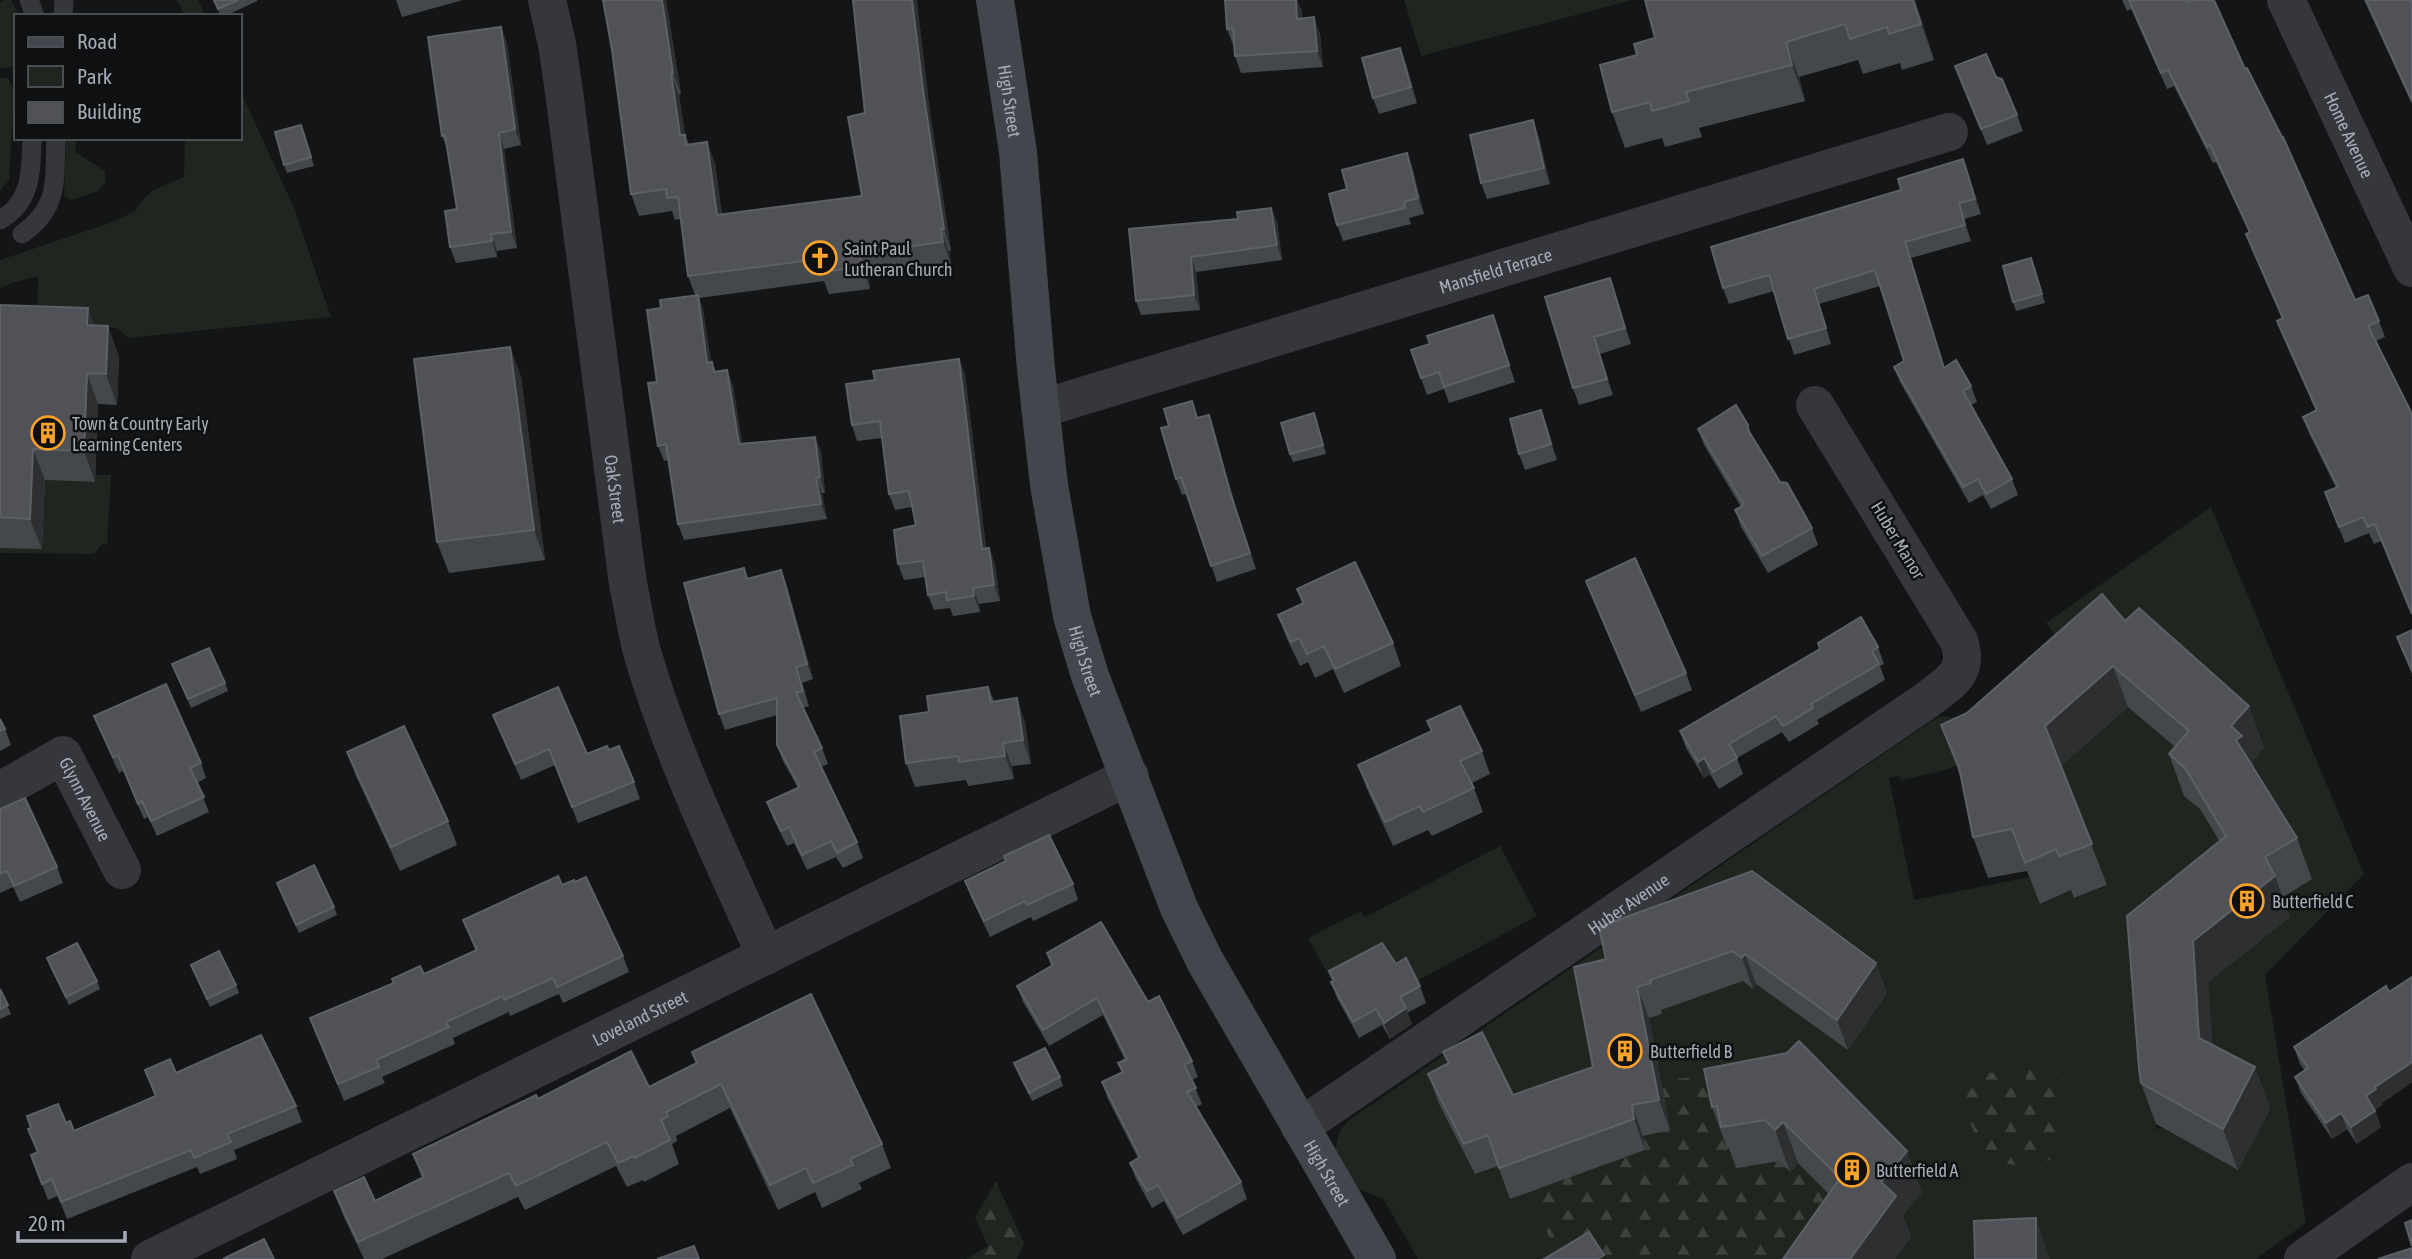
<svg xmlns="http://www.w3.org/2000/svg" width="2412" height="1259" font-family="'Asap Condensed',sans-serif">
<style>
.green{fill:#1e261f}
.forest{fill:url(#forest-firs)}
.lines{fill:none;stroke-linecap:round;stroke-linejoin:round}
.lane{stroke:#35373c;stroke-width:19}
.street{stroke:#35373c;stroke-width:38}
.secondary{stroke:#43464c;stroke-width:38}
.wall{fill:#45484b}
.shaded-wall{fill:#2d2f31}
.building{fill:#505257;stroke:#5d6066;stroke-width:2}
.labels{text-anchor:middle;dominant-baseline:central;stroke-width:5;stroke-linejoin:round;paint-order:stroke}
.street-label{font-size:18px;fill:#a6acb7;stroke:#0f1011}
.poi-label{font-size:18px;fill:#a6acb7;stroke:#0f1011;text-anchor:start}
</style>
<defs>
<pattern id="forest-firs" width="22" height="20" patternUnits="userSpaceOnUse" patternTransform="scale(1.75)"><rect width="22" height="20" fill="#1e261f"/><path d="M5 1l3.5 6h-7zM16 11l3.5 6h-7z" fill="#3c433d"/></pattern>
</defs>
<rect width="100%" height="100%" fill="#141516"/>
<g class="green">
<polygon points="4,0 11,0 19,15 16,16 16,67 0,68 0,3"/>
<polygon points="175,0 198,0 206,16 185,16 178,2"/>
<polygon points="1404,0 1632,0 1421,56"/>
<polygon points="0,78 8,78 14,91 9,180 0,191"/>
<polygon points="240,90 295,210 331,317 128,338 119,329 109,327 37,324 38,276 11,283 0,289 0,260 115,221 135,211 144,198 155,189 184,177 185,138 240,138"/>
<polygon points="66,138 76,138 75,152 105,171 105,183 98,191 71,200 64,196"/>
<polygon points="95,475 111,475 107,545 102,544 94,554 0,553 0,548 44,480 94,482"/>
<polygon points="2211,507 2364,874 2265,975 2306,1223 2256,1259 1418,1259 1383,1199 1353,1187 1335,1148 1340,1130 1349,1120 1933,720 1942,716 1966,719 1956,766 1938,772 1900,780 1899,776 1889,778 1914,900 2029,877 2041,904 2071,890 2075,898 2106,886 2060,767 2128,707 2204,772 2200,809 2241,877 2142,958 2156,1129 2163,1128 2238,1170 2214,1079 2208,982 2280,898 2246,768 2263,747 2082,667 2046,623"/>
<polygon points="1500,846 1537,916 1415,982 1335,987 1308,938 1361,911 1365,917"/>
</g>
<g class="forest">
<polygon points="2047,1064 2062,1077 2075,1094 2073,1105 2055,1107 2047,1112 2051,1124 2058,1127 2060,1149 2048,1161 2015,1165 1999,1162 1980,1145 1963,1107 1969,1083 1975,1071 2002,1074 2011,1088 2026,1079 2026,1067"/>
<polygon points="1700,1076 1773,1100 1732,1147 1780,1161 1790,1171 1798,1163 1855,1219 1827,1259 1559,1259 1529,1192 1645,1150 1643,1136 1670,1130 1661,1081"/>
<polygon points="996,1182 1024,1243 1017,1259 966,1259 988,1246 975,1217"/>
</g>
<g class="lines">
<g class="lane">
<polyline points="29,0 35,16"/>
<polyline points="63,16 64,0"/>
<path d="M0 220C32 202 31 171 32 138"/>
<path d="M22 234C60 207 54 181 56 138"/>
</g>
<g class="street">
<path id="s1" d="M547 0 557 44 564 92 628 584C633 606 636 630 642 652 673 758 721 856 766 956"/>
<path id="s2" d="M2286 0 2412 268"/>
<path id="s3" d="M1040 409 1949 132"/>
<path id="s4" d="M0 791 63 755 122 870"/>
<path id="s5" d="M1300 1127 1927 700C1950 682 1970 673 1959 641L1815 405"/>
<path id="s6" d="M150 1259 1130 776"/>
<polyline points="2303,1259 2412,1182"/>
</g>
<path class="secondary" id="s7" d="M995 0 1018 152 1036 369 1049 485 1072 616 1090 676 1179 908 1205 961 1377 1259"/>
</g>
<g class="wall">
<polygon points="213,0 257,0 257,1 225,16 221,16"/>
<polygon points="396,0 463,0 402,17"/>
<polygon points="603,0 666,0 681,94 679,95 685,135 689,144 715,163 722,215 862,196 931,119 951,251 949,251 951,264 868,275 870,289 829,294 824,281 699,298 703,310 711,362 712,362 716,372 727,370 733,386 742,444 815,437 821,452 825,493 822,493 827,519 684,540 678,524 668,460 664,461 658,446 657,382 661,308 695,295 688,276 681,219 675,220 672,211 639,216 631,194 612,50"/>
<polygon points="1225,0 1297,0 1302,12 1302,18 1314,17 1320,34 1323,67 1241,73 1235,56 1234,45 1233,45 1227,29"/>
<polygon points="1915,0 1934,60 1902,70 1900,63 1863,74 1858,60 1799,77 1805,101 1699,128 1702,137 1665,147 1662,138 1625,148 1612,112 1637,55"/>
<polygon points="2122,0 2188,0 2245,69 2355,300 2379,321 2385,337 2376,341 2412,414 2412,616 2381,541 2374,544 2369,533 2345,543 2325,492 2336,488 2309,433 2303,417 2316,411 2283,337 2277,321 2282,319 2252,250 2246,234 2249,232 2216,162 2213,163 2174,86 2167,89 2131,9 2127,11"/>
<polygon points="2364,0 2412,0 2412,104"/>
<polygon points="501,27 507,44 521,145 504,149 517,248 497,251 497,257 456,263 450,247 457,209 448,150 442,136"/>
<polygon points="1400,48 1406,64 1417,103 1379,114 1373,98"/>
<polygon points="1955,66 1996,77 2017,115 2023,131 1987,145"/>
<polygon points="304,133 314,166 287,173 284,165"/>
<polygon points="1539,137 1550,184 1487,199 1481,183"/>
<polygon points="1407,153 1413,170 1424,214 1409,218 1411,224 1343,241 1337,225 1347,189"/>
<polygon points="1969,175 1981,214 1964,219 1971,241 1911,258 1944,368 1971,386 1977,402 1971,405 2012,479 2018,495 1991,509 1983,495 1969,503 1900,382 1894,367 1904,361 1880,286 1819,304 1831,344 1794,355 1774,291 1729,304 1723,288"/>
<polygon points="1271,208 1277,222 1282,260 1196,272 1200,310 1141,315 1136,301 1238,219"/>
<polygon points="2034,267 2045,303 2016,311 2013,302"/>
<polygon points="1610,278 1631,344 1600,354 1613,395 1579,405 1573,388"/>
<polygon points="0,305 88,308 94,325 119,356 117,405 98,404 95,482 45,480 42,549 0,548"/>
<polygon points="1493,315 1515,382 1449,403 1444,389 1427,395 1411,350 1430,344"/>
<polygon points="510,347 521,377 545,560 449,573 437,542"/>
<polygon points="959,359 965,375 986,548 989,548 995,564 1000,601 979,604 980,612 953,616 950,608 934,610 928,595 925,577 904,580 898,564 916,525 912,507 895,510 889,494 882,438 857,441 852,425 875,380"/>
<polygon points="1541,410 1557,460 1525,470 1519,454"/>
<polygon points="1209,415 1214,431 1236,508 1256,569 1217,582 1186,494 1182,495 1176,479 1198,417"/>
<polygon points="1317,422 1326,454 1293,462 1290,454"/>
<polygon points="1748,425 1753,439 1780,482 1812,528 1818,545 1768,573 1741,527 1735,510 1741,507 1704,445 1698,429"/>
<polygon points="781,570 787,586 813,679 802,683 809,706 803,708 822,748 828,764 821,767 857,842 863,858 843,868 836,857 807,870 794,843 787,846 773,818 767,802 798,788 783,761 777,745 777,715 725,730 719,714 748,578"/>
<polygon points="1586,581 1686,673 1692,690 1641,712 1592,597"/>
<polygon points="1297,589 1393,643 1401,666 1344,693 1333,669 1315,678 1308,662 1300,666 1287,639 1278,615 1302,603"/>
<polygon points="2125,621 2249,706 2264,748 2252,761 2255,770 2297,838 2312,879 2283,897 2290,917 2208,982 2212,1044 2255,1067 2270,1109 2238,1170 2156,1124 2141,1083 2220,842 2200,809 2184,796 2169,754 2175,747 2128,707 2061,766 2107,885 2074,898 2071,890 2040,904 2027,871 1988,878 1973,837 1961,778 1941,725 1967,713"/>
<polygon points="2412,630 2412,674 2397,637"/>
<polygon points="1818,643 1878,647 1884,664 1880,666 1885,680 1817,720 1819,724 1789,742 1782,732 1737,758 1743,774 1719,789 1710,774 1704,778 1686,748 1680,731 1820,649"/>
<polygon points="172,664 225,683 228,691 191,708"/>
<polygon points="988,687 994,701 1025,722 1031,764 1012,766 1014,779 968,786 966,780 915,787 906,763 929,712"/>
<polygon points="493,715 587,754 609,750 634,782 640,799 578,823 555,765 521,780"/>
<polygon points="94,716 201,763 206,778 197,783 209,812 157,836 148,817 144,819 123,771 119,773 100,731"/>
<polygon points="0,719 5,729 11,745 0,751"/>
<polygon points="1427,721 1482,751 1490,774 1472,783 1483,812 1432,836 1428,830 1393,846 1367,789 1358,765 1431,731"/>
<polygon points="347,752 448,821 457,845 400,871 356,776"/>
<polygon points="0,809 57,867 63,883 20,902 13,887 0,893"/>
<polygon points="1004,856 1073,884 1078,900 1033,921 1031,917 990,937 971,897 965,881 1005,861"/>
<polygon points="277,883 334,907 337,915 299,933"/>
<polygon points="562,885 623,956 629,972 563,1003 559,994 510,1016 509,1012 453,1038 455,1044 382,1077 385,1083 344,1101 310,1018 424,974 475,950 463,920"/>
<polygon points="1599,927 1876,963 1887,993 1848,1050 1756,984 1753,989 1743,981 1661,1010 1662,1014 1649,1018 1670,1130 1643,1136 1645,1150 1510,1199 1498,1166 1475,1174 1439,1104 1428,1074 1448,1064 1443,1052 1513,1095 1593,1067 1606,959"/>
<polygon points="1047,953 1148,1002 1192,1061 1198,1077 1192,1080 1202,1104 1196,1107 1241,1182 1247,1199 1183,1235 1164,1201 1152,1208 1136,1179 1130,1163 1138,1158 1108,1099 1102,1082 1122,1073 1118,1063 1125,1060 1103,1015 1049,1046 1023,1002 1017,986 1051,966"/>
<polygon points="47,958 97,981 100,989 69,1005 50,967"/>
<polygon points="1396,964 1420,986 1426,1003 1407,1013 1412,1024 1390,1039 1382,1025 1359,1038 1337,998 1331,982 1333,981 1329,971"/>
<polygon points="191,965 236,985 239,993 210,1007"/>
<polygon points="2412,977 2412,1082 2382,1103 2382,1105 2375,1110 2381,1127 2357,1144 2347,1129 2332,1139 2301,1093 2295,1077 2305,1071 2300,1064 2294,1047 2389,992"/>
<polygon points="0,989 11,1014 0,1019"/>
<polygon points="692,1052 882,1144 891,1168 859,1183 862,1189 822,1208 815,1192 778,1210 730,1108 676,1136 677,1141 672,1144 679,1164 644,1182 643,1180 627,1187 616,1166 525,1210 518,1197 382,1259 364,1259 343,1215 334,1191 375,1201 422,1178 413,1154 538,1099 649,1087 696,1063"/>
<polygon points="1014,1063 1060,1077 1063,1086 1032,1101"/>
<polygon points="1704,1069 1922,1192 1903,1215 1911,1237 1895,1259 1783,1259 1829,1194 1798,1163 1790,1172 1780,1161 1736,1168 1729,1148 1727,1148 1712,1107"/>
<polygon points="145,1070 176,1073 296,1106 302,1122 234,1150 237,1159 200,1174 197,1167 67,1219 58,1196 48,1200 31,1155 37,1152 66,1123 74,1131 155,1097"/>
</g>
<g class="shaded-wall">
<polygon points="662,0 666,0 681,94 673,73"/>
<polygon points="912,0 917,0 931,119 951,251 944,229 924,97"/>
<polygon points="1296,0 1297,0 1302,12 1303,35 1297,19"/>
<polygon points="1913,0 1915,0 1934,60 1921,24"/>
<polygon points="1314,17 1320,34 1323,67 1317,51"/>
<polygon points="501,27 507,44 521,145 515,129"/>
<polygon points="1786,42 1799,77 1805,101 1792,65"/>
<polygon points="1400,48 1406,64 1417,103 1411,87"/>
<polygon points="671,73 679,95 688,157 680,135"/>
<polygon points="1533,120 1539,137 1550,184 1544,168"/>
<polygon points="499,133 504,149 517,248 511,232"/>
<polygon points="707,142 715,163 725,237 717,215"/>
<polygon points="1407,153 1413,170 1424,214 1418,198"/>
<polygon points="1963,159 1969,175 1981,214 1975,199"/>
<polygon points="1959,203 1964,219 1971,241 1965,225"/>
<polygon points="1271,208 1277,222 1282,260 1277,245"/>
<polygon points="941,229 949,251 951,264 943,242"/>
<polygon points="491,234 497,251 497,257 492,241"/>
<polygon points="1905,242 1911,258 1949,384 1944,368"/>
<polygon points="861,253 868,275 870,289 862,267"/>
<polygon points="1191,257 1196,272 1200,310 1194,295"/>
<polygon points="1610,278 1616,294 1631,344 1625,328"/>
<polygon points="698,295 703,310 713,378 707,363"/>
<polygon points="88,308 99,339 87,325"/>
<polygon points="108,326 119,356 117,405 106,374"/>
<polygon points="1594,337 1600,354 1613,395 1607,379"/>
<polygon points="510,347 521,377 545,560 534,530"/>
<polygon points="959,359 965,375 988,565 982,549"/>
<polygon points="727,370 733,386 745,460 739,444"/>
<polygon points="87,373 98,404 95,482 84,451"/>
<polygon points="1541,410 1547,426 1557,460 1551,444"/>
<polygon points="1209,415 1214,431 1236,508 1256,569 1230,492"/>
<polygon points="815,437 821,452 825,493 820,477"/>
<polygon points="33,449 45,480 42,549 30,519"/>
<polygon points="816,478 822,493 827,519 821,504"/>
<polygon points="989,548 995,564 1000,601 994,585"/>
<polygon points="781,570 787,586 813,679 807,664"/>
<polygon points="973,588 979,604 980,612 974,596"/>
<polygon points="2113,666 2128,707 2060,767 2045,726"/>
<polygon points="1017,698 1025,722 1031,764 1023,740"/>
<polygon points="2249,706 2264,748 2252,761 2257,777 2251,781 2231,726"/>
<polygon points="1003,743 1012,766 1014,779 1005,756"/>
<polygon points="1704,758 1710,774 1704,778 1698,762"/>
<polygon points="2275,876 2290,917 2208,982 2214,1079 2199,1038 2193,941"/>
<polygon points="1745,954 1756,984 1753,989 1742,958"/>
<polygon points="1876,963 1887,993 1848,1050 1837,1020"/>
<polygon points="1637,987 1649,1018 1670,1130 1659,1100"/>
<polygon points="1406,1008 1412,1024 1390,1039 1384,1023"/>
<polygon points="2412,1062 2412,1082 2382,1103 2382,1105 2372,1112 2366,1096 2375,1087"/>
<polygon points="2255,1067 2270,1109 2238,1170 2223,1129"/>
<polygon points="1632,1105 1643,1136 1645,1150 1634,1119"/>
<polygon points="2375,1111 2381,1127 2357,1144 2351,1127"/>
<polygon points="2341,1113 2347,1129 2332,1139 2326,1123"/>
<polygon points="1783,1122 1798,1163 1790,1172 1775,1130"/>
<polygon points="1907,1151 1922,1192 1903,1215 1911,1237 1895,1259 1850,1259 1881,1182"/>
<polygon points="2036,1218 2050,1259 2036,1259"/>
</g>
<g class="building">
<polygon points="214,0 238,0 218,9"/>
<polygon points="603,0 662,0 673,73 671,73 680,135 685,135 686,145 707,142 717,215 862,196 848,117 865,113 853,0 912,0 924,97 944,229 941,229 943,242 861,253 862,267 821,272 819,259 688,276 678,197 667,198 666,189 631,194 612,50"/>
<polygon points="1225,0 1296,0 1297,19 1314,17 1317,51 1235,56 1233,28 1227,29"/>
<polygon points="1645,0 1913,0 1921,24 1889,34 1887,27 1850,39 1845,24 1786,42 1792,65 1686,92 1689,101 1652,111 1650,102 1612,112 1600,65 1637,55 1634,44 1655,38"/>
<polygon points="2129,0 2188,0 2188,2 2193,0 2214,0 2245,69 2247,68 2282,137 2283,137 2355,300 2368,295 2379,321 2368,326 2412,414 2412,614 2375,524 2368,527 2363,517 2339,527 2325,492 2338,487 2303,417 2317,410 2277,321 2283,318 2246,234 2250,232 2210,145 2207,147 2168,70 2161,73"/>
<polygon points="2366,0 2412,0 2412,101"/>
<polygon points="501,27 515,129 499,133 511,232 491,234 492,241 450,247 445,211 457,209 445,135 442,136 428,37"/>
<polygon points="1400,48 1411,87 1373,98 1362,58"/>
<polygon points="1986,54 1996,77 2002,79 2017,115 1981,129 1955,66"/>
<polygon points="1533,120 1544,168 1481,183 1470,135"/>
<polygon points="301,125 311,157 284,165 275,132"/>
<polygon points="1407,153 1418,198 1404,202 1405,208 1337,225 1329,194 1347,189 1342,170"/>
<polygon points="1963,159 1975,199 1959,203 1965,225 1905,242 1944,368 1956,360 1971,386 1963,391 2012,479 1986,494 1978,479 1963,487 1894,367 1904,361 1875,270 1814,289 1826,328 1788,339 1769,275 1723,288 1711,247 1901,190 1898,179"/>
<polygon points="1271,208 1277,245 1191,257 1194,295 1136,301 1129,229 1238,219 1237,212"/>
<polygon points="2031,258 2042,294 2013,302 2003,266"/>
<polygon points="1610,278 1625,328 1594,337 1607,379 1573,388 1545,297"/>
<polygon points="698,295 707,363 712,362 714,372 727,370 739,444 815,437 820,477 816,478 821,504 678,524 666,444 658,446 648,383 657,382 647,310 661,308 660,300"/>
<polygon points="0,305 88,308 87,325 108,326 106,374 87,373 84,451 33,449 30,519 0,517"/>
<polygon points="1493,315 1509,365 1444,387 1439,372 1421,378 1411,350 1430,344 1427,336"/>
<polygon points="510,347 534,530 437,542 414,359"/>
<polygon points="959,359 982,549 989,548 994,585 973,588 974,596 947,600 946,592 928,595 923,561 898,564 894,530 916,525 909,491 889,494 880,421 852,425 846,384 875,380 873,371"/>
<polygon points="1192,401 1197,418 1209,415 1230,492 1250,553 1211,566 1181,477 1176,479 1161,428 1169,426 1164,409"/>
<polygon points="1736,405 1748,425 1748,430 1780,482 1787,483 1812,528 1762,556 1735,510 1744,505 1698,429"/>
<polygon points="1541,410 1551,444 1519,454 1510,419"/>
<polygon points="1314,413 1323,445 1290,454 1281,423"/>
<polygon points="1635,558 1686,673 1635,695 1586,581"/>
<polygon points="1355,562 1393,643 1335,669 1324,646 1307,654 1299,638 1291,642 1278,615 1304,603 1297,589"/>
<polygon points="744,568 747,579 781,570 807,664 796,667 803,691 796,693 822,748 814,752 857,842 837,853 831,841 802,855 789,827 781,831 767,802 800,787 777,745 777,698 719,714 684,583"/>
<polygon points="2102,594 2125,621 2139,608 2249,706 2231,726 2242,736 2236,740 2297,838 2265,857 2275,876 2193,941 2199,1038 2255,1067 2223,1129 2141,1083 2139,1069 2127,916 2226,836 2185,768 2169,754 2189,731 2113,666 2045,726 2092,844 2059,856 2056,849 2025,863 2012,829 1973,837 1959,767 1941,725 1967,713"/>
<polygon points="1861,617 1878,647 1872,651 1879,664 1811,704 1813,708 1783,726 1776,716 1729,744 1737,758 1713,772 1704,758 1698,762 1680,731 1820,649 1818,643"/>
<polygon points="2412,630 2412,671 2397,637"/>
<polygon points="209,648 225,683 188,699 172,664"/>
<polygon points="166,684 201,763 190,768 204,797 151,821 142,801 138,804 118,755 113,757 94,716"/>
<polygon points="558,687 587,754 607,746 609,750 619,746 634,782 572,807 549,749 515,764 493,715"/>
<polygon points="988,687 991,702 1017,698 1023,740 1003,743 1005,756 959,762 958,756 906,763 900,716 929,712 927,696"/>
<polygon points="1460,706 1482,751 1460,761 1474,788 1423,812 1420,806 1385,822 1358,765 1432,731 1427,721"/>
<polygon points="0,719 5,729 0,731"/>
<polygon points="404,726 448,821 391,847 347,752"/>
<polygon points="25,798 57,867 14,886 7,871 0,874 0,809"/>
<polygon points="1049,835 1073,884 1027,905 1025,901 984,921 965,881 1006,861 1004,856"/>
<polygon points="314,865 334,907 296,925 277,883"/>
<polygon points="1752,871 1876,963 1837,1020 1745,954 1742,958 1732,951 1650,980 1651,983 1637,987 1659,1100 1632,1105 1634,1119 1499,1168 1488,1135 1464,1144 1428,1074 1449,1063 1443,1052 1482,1032 1513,1095 1593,1067 1574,967 1606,959 1599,927"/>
<polygon points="558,876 562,885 574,880 575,882 586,877 623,956 557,987 553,978 504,1000 503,996 446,1022 449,1027 376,1060 379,1067 338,1084 310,1018 394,983 392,979 420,966 424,974 477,950 463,920"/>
<polygon points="1101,922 1148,1002 1159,996 1192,1061 1184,1065 1196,1088 1187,1092 1241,1182 1177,1218 1158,1185 1147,1191 1130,1163 1140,1157 1102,1082 1123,1072 1118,1063 1127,1059 1097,998 1043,1030 1017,986 1053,965 1047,953"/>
<polygon points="77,943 97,981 66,997 47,958"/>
<polygon points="1382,943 1396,964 1406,958 1420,986 1400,997 1406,1008 1384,1023 1376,1009 1353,1022 1331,982 1334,981 1329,971"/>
<polygon points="219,951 236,985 207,999 191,965"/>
<polygon points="2412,977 2412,1062 2375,1087 2376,1089 2366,1096 2375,1111 2351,1127 2341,1113 2326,1123 2295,1077 2308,1068 2294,1047 2386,986 2389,992"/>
<polygon points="0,989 8,1005 0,1009"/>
<polygon points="811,994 882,1144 850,1159 853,1165 813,1183 806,1168 770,1185 721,1084 666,1112 668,1116 661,1120 670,1140 635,1158 634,1156 618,1163 607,1142 516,1186 509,1173 358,1242 334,1191 364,1177 375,1201 424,1177 413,1154 536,1095 538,1099 631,1051 649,1087 697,1063 692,1052"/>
<polygon points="261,1035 296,1106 227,1134 231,1142 194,1158 191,1150 61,1202 52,1179 42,1184 31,1155 38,1152 28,1129 31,1128 27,1116 58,1104 66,1123 70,1121 74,1131 156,1096 145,1070 170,1059 176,1073"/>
<polygon points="1799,1041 1907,1151 1881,1182 1896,1196 1850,1259 1783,1259 1840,1178 1783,1122 1775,1130 1765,1120 1721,1127 1717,1106 1712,1107 1704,1069 1787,1053"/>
<polygon points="1045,1048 1060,1077 1029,1093 1014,1063"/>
<polygon points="2036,1218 2036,1259 1975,1259 1974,1221"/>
<polygon points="2412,1220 2412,1246 2405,1223"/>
<polygon points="1589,1232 1604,1255 1598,1259 1544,1259"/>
<polygon points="264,1239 274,1259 223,1259"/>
<polygon points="694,1246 699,1259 657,1259"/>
<polygon points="2412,1248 2412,1259 2378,1259"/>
</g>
<defs>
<symbol id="church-ring" viewBox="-11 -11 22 22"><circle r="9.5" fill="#0f1011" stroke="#f9a32a" stroke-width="1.5"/><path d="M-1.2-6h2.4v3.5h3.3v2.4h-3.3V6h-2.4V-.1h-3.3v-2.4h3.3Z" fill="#f9a32a"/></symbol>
<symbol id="building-ring" viewBox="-11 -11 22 22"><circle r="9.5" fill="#0f1011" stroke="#f9a32a" stroke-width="1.5"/><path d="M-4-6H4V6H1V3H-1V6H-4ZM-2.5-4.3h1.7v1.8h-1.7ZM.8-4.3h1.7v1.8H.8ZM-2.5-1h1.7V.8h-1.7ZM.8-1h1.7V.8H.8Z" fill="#f9a32a"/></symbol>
</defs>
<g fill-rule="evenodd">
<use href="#church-ring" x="801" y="239" width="38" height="38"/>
<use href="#building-ring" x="29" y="414" width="38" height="38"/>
<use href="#building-ring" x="2228" y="882" width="38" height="38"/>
<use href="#building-ring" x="1606" y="1032" width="38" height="38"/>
<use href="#building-ring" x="1833" y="1151" width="38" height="38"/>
</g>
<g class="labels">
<g class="street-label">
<text stroke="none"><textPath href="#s7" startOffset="102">High Street</textPath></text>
<text stroke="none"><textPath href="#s2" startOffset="149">Home Avenue</textPath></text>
<text stroke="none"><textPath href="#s3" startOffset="476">Mansfield Terrace</textPath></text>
<text stroke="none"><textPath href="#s1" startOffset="494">Oak Street</textPath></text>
<text transform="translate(1898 540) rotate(59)">Huber Manor</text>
<text stroke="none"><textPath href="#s7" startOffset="668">High Street</textPath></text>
<text stroke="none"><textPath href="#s4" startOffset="122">Glynn Avenue</textPath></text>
<text stroke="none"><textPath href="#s5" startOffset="397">Huber Avenue</textPath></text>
<text stroke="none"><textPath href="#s6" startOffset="546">Loveland Street</textPath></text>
<text stroke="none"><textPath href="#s7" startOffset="1236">High Street</textPath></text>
</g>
<g class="poi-label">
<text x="844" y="248">Saint Paul<tspan x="844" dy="21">Lutheran Church</tspan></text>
<text x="72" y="423">Town &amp; Country Early<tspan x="72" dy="21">Learning Centers</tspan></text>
<text x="2272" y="901">Butterfield C</text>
<text x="1650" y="1051">Butterfield B</text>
<text x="1876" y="1170">Butterfield A</text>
</g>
</g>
<rect x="14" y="14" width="228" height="126" fill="#0f1011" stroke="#4b4e53" stroke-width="2"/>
<rect x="28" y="37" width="35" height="10" fill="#43464c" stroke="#4b4e53" stroke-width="2"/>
<text x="77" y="49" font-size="21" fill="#a6acb7">Road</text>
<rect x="28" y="66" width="35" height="21" fill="#1e261f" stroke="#4b4e53" stroke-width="2"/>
<text x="77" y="84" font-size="21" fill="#a6acb7">Park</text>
<rect x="28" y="102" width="35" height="21" fill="#505257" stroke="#4b4e53" stroke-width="2"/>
<text x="77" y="119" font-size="21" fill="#a6acb7">Building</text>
<path d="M18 1231v10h107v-10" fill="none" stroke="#a6acb7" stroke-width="3.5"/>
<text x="28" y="1231" font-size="21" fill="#a6acb7" stroke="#0f1011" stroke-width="5" paint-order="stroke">20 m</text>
</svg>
